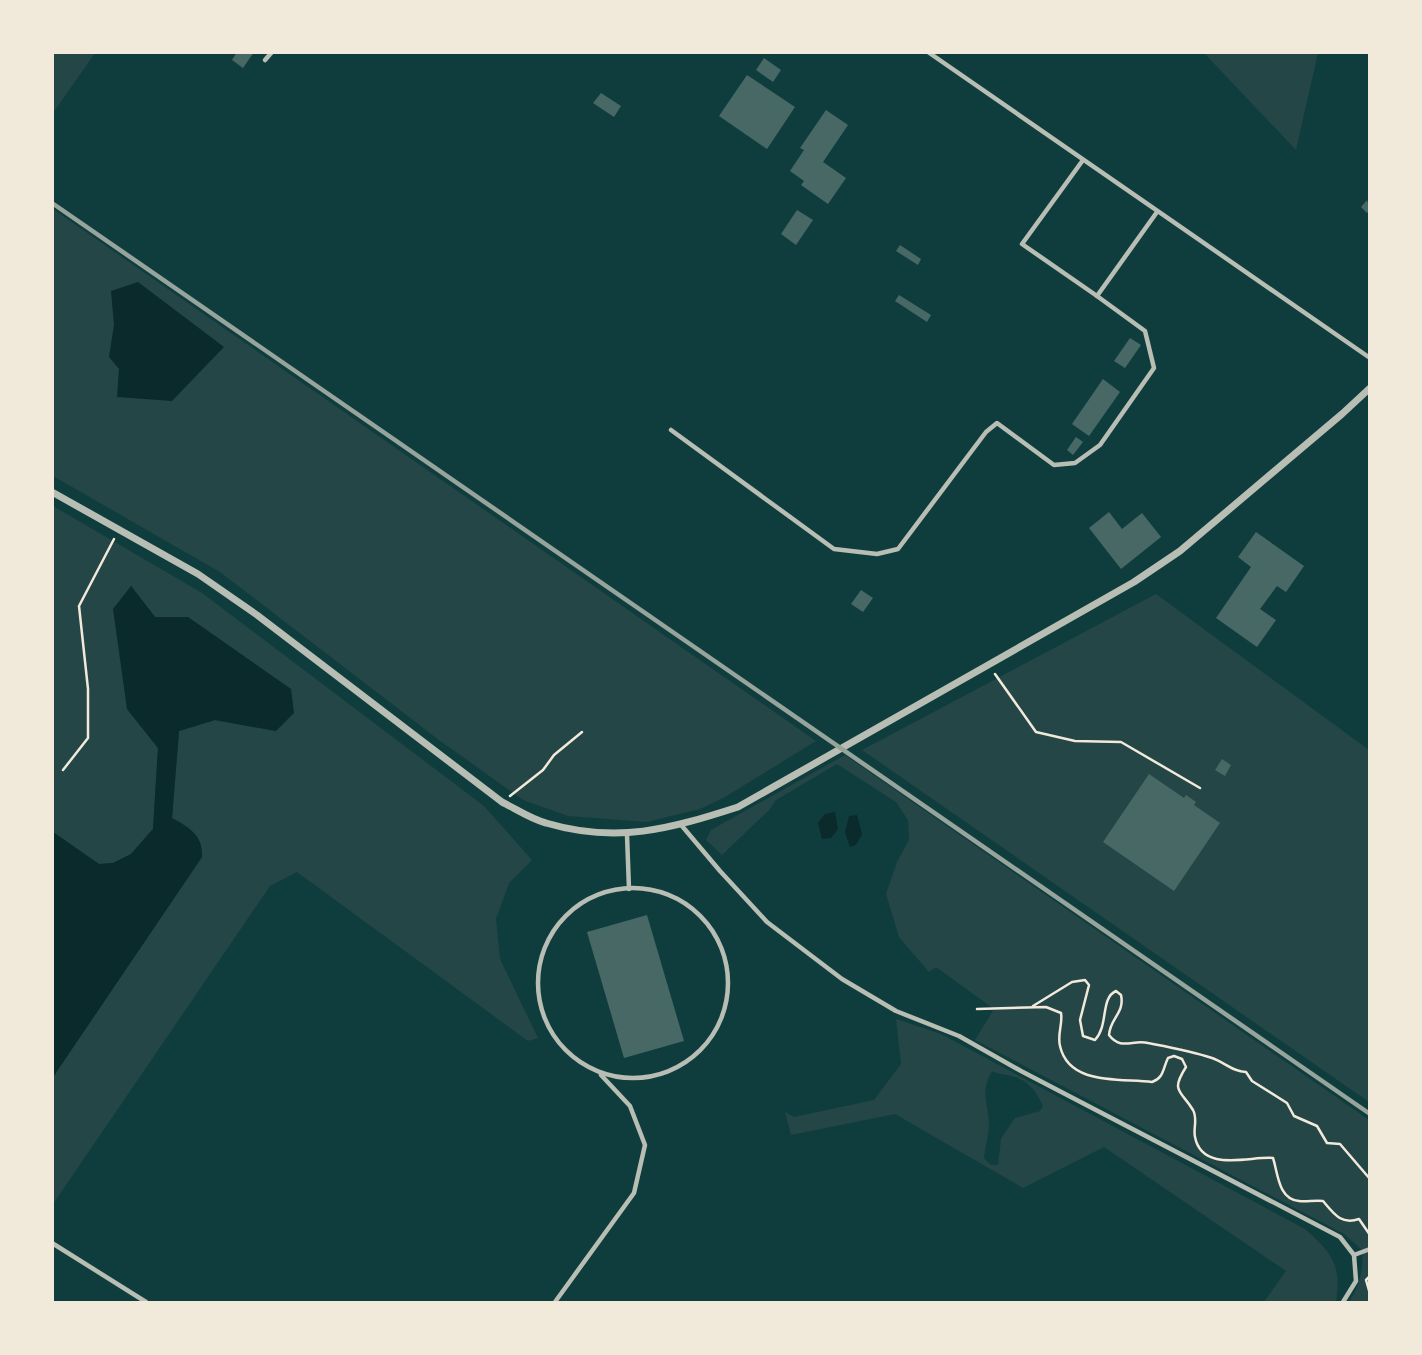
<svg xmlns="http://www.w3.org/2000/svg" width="1422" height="1355" font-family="'IBM Plex Sans',sans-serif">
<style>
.green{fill:#244646;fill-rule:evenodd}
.water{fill:#0a2a2b}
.building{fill:#486865}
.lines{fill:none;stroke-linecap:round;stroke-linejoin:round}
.path{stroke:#f1e9da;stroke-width:2.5}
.service{stroke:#b8beb3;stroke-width:4.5}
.minor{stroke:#b8beb3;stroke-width:7}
.rail{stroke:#97a49c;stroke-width:4.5}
</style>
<rect width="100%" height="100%" fill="#0f3d3e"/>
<g class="green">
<polygon points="53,52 95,53 53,113 52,53"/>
<polygon points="1204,53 1318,53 1296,150"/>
<polygon points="53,209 816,741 725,797 700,809 647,822 568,816 523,800 439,740 220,572 53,476"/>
<polygon points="53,506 202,593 484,806 532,860 509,883 496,919 500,959 538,1038 528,1041 297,872 270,886 53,1204 53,1077 202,857 183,824 172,818 179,731 215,720 276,731 188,617 155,617 131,586 127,709 158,748 153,829 131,854 113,863 99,864 53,832"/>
<polygon points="1156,594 1369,750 1369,1102 862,750"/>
<path d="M845 755 1369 1120V1302H1349C1359 1287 1364 1269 1362 1250L1344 1234 975 1040 994 1009 936 967 929 972 899 937 886 894 897 862 909 840 908 820 896 802 837 764 776 800 769 810 722 855 706 840 711 830Z"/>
<path d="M896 1019 941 1034 1305 1229C1332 1253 1342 1265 1336 1302H1264L1286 1271 1104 1147 1023 1188 895 1114 791 1135 785 1112 794 1117 874 1100 901 1064ZM992 1071C1000 1075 1006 1074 1015 1077 1030 1082 1037 1093 1043 1106L1040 1111 1015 1118 1001 1139 998 1165H991L984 1158C985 1147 989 1135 989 1124 988 1102 980 1092 992 1071Z"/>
</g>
<g class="water">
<polygon points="138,282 224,347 172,401 117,397 119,369 109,357 114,325 111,291"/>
<path d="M131 586 155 617H188L291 689 294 713 276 731 215 720 179 731 172 818C190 828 203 835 202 857L53 1077V832L99 864 113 863 131 854 153 829 158 748 127 709 113 609Z"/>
<polygon points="835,812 838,829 831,838 822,839 818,823 825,814"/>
<polygon points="857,815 862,834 856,845 850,847 845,832 849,816"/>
</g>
<g class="building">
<polygon points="237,52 254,52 243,68 232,60"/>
<polygon points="764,58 781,70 773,82 756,70"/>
<polygon points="747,75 795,107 767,149 719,116"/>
<polygon points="601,93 621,106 614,117 593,103"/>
<polygon points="826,110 848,125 823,162 846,178 828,204 801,185 804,181 790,171 804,150 800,148"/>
<polygon points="1367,200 1370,210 1367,213 1361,207"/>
<polygon points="797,210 813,220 796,245 781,234"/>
<polygon points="900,245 921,259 918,265 896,251"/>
<polygon points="899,295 931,315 927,322 895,301"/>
<polygon points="1130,338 1141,345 1125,368 1114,361"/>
<polygon points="1103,379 1120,392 1089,436 1072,424"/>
<polygon points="1076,437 1083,442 1073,455 1067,450"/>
<polygon points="1109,512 1122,529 1142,513 1161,537 1121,569 1089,528"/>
<polygon points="1256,532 1304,566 1286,592 1277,586 1260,609 1276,620 1257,647 1216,618 1251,567 1238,557"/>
<polygon points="861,590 873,598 863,612 851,604"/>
<polygon points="1222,759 1231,765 1225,776 1215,770"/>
<polygon points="1149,774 1184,798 1186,795 1196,802 1194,805 1220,823 1174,891 1103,842"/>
<polygon points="647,915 684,1041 624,1058 587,932"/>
</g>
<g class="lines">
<g class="path">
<polyline points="995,674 1036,732 1075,741 1121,742 1200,788"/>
<polyline points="63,770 88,738 88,689 79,606 114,539"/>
<polyline points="510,796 543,770 554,755 582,732"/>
<path d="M1033 1006 1072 982 1085 980 1089 985 1080 1020 1083 1036 1095 1040C1109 1025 1100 998 1116 991L1121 995C1125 1013 1110 1018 1109 1035 1121 1051 1133 1039 1148 1043 1169 1047 1192 1051 1212 1058 1224 1062 1233 1072 1246 1072L1252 1081 1287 1103 1294 1116 1317 1126 1327 1143 1340 1144 1370 1179"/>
<path d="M977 1009 1046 1007 1061 1013C1063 1024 1057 1034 1060 1046 1069 1086 1121 1078 1152 1082 1164 1078 1163 1068 1168 1058L1174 1056 1182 1059 1186 1067C1170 1092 1181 1090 1193 1110 1198 1119 1193 1128 1195 1137 1202 1173 1250 1156 1273 1158 1278 1173 1278 1199 1299 1201 1306 1202 1315 1200 1323 1201 1334 1214 1341 1225 1359 1219L1370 1235"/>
<polyline points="1370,1276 1366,1280 1370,1294"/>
</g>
<g class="service">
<polyline points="928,52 1370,358"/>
<polyline points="265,60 272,52"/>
<polyline points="1083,160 1022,244 1097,296 1157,212"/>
<polyline points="671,430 834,549 877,554 898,549 986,432 997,423 1054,465 1075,463 1100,445 1154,368 1145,331 1097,296"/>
<polyline points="682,826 720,871 767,922 842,979 896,1011 959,1036 1021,1071 1340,1237 1354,1255 1356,1281 1343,1302"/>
<polyline points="627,835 629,889"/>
<circle cx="633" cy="983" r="95"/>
<polyline points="52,1243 146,1302"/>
<polyline points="1354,1255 1370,1249"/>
<polyline points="555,1302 634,1193 645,1145 630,1106 601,1075"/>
</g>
<path class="minor" d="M52 492 198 574 257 615 502 802C516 809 531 819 546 823 617 844 670 829 738 807L1134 582 1180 551 1342 414 1370 388"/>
<polyline class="rail" points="52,203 1370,1114"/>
</g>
<rect width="1422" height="1355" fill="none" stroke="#f1e9da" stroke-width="108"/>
</svg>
